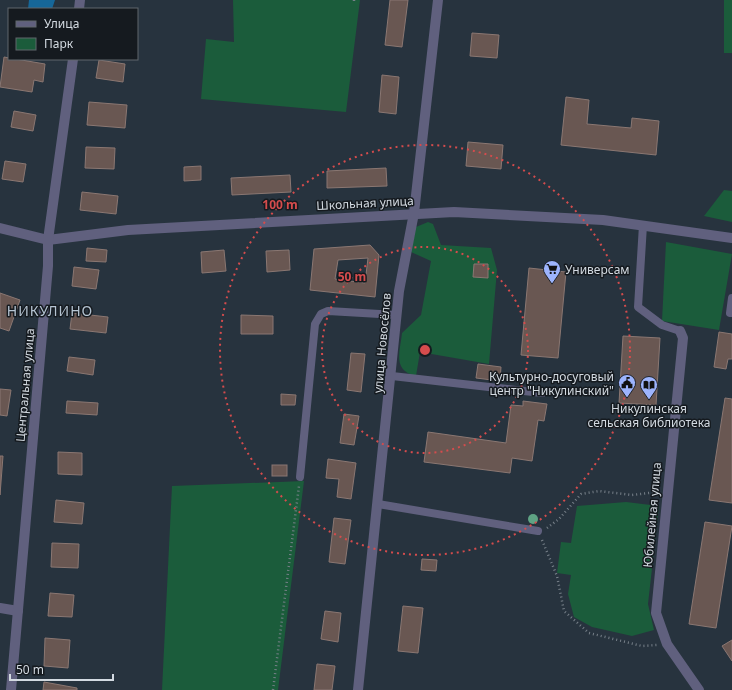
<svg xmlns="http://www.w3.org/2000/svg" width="732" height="690" font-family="'Noto Sans',sans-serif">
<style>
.green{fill:#1b5c3b}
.water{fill:#166799}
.building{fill:#695752;stroke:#8a7772;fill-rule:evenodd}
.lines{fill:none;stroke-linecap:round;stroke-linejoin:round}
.path{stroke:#778089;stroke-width:2.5;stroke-dasharray:1 3;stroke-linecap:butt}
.service{stroke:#60607e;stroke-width:8}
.minor{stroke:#60607e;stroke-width:10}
.tree{fill:#5fa384}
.ring{fill:none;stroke:#d54c4d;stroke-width:2;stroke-dasharray:2 4}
.labels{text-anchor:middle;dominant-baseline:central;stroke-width:3;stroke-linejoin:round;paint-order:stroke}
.street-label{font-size:12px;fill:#d3dae1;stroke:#151a1f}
.poi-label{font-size:12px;fill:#d3dae1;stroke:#151a1f;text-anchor:start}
.quarter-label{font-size:14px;letter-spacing:1px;fill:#b5c4d2;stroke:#151a1f}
.centre{fill:#d54c4d;stroke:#151a1f;stroke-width:2}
.ring-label{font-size:12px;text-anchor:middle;font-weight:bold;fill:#d54c4d;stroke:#151a1f;stroke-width:3;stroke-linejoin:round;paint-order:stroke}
</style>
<rect width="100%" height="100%" fill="#27333e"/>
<g class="green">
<polygon points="233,0 360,0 346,112 201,99 206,39 234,42"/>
<rect x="724" y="0" width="8" height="53"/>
<polygon points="724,190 732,191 732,222 704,216"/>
<path d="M428 222 433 224 441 245 491 248 497 270 489 364 420 352 416 376C392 370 400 352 402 333L421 315 431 261 411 252 416 227Z"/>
<polygon points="666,242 732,254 719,330 662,321"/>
<polygon points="304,481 278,690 162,690 172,486"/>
<polygon points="626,502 659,506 648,604 654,630 632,636 592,627 574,617 568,594 571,575 557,573 561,542 571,543 577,506"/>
</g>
<polygon class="water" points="29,0 55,0 52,9 28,9"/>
<g class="building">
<polygon points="390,0 408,0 402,47 385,45"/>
<polygon points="472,33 499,35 497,58 470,56"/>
<polygon points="4,57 45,64 43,82 34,80 32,92 0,87"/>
<polygon points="99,60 125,64 123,82 96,78"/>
<polygon points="382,75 399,77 396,114 379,112"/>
<polygon points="566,97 589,100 587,124 631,128 632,118 659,121 656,155 561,145"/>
<polygon points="89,102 127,105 125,128 87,125"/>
<polygon points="14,111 36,115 33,131 11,127"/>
<polygon points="468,142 503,145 501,169 466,166"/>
<polygon points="86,147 115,148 114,169 85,168"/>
<polygon points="5,161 26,164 23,182 2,179"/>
<polygon points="201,166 201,180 184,181 184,167"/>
<polygon points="386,168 387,186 327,188 327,171"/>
<polygon points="290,175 291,192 232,195 231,178"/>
<polygon points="82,192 118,196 116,214 80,210"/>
<path d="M370 245 379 255 375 297 310 290 314 249ZM368 258 365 283 335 279 338 260Z"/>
<polygon points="87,248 107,250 106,262 86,261"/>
<polygon points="224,250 226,271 202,273 201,252"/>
<polygon points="289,250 290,270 267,272 266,251"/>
<polygon points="474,264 488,264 488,278 473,277"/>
<polygon points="74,267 99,270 96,289 72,286"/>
<polygon points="529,268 566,272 558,358 521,355"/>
<polygon points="0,293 20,300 9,331 0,328"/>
<polygon points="72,313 108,317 106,333 70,329"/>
<polygon points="241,315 273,316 273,334 241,334"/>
<polygon points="719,332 732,334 732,359 728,359 726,369 714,367"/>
<polygon points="623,336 660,338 656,405 619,403"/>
<polygon points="351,353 365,354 361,392 347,390"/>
<polygon points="69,357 95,360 93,375 67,371"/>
<polygon points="478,364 501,367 500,381 476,378"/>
<polygon points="0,389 11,390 7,416 0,415"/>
<polygon points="281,394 296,395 295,405 281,405"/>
<polygon points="725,398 732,399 732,503 709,500"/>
<polygon points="67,401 98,403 97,415 66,413"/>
<polygon points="523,401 547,404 544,421 538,420 532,461 512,458 510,473 424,462 428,432 506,443 511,405 523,406"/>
<polygon points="344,414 359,416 354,445 340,443"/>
<polygon points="58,452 82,453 82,475 58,474"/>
<polygon points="0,456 3,456 0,495"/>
<polygon points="328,459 356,463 351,499 337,497 339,479 326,478"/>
<rect x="272" y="465" width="15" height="11"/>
<polygon points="56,500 84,503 82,524 54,522"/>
<polygon points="334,518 351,520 345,564 329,562"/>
<polygon points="705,522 732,526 716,628 689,624"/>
<polygon points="52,543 79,544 78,568 51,567"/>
<polygon points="422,559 437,560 436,571 421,570"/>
<polygon points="50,593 74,595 72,617 48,616"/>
<polygon points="403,606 423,608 418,653 398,651"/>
<polygon points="325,611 341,613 338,642 321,639"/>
<polygon points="45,638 70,640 68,668 44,666"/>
<polygon points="732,640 732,661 722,646"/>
<polygon points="317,664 335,666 332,690 314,690"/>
<polygon points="44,682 77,688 77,690 43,690"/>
</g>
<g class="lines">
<g class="path">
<polyline points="354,1 354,0"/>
<polyline points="547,528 559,519 581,494 599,491 632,495 657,492"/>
<polyline points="542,540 557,576 564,611 589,633 642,646 657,645"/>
<polyline points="273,690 299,486"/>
</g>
<g class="service">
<polyline points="643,225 638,307 662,325 680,331"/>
<polyline points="732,298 730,313 732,313"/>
<polyline points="392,376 542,393"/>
<polyline points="300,477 315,324 321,314 328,311 397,315"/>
<polyline points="378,504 538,531"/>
</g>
<g class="minor">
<polyline points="79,9 80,0"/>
<polyline points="0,228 48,240 128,230 454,212 603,220 732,238"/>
<polyline points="680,331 683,338 656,613 667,644 699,690"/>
<polyline points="0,608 18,611"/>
<polyline points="11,690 48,266 48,240 73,59"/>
<polyline points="358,690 399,291 414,213 438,0"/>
</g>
</g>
<circle class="tree" cx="533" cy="519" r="5"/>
<g class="ring">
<circle cx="425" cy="350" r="103"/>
<circle cx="425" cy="350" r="205"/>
</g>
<defs>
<symbol id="supermarket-pin" viewBox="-11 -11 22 30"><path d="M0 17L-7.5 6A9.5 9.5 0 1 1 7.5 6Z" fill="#9db4fd" stroke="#151a1f"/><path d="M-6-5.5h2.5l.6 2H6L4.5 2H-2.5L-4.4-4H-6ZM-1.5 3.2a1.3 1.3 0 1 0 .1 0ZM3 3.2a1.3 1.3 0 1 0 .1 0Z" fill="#111"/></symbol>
<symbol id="civic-pin" viewBox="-11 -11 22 30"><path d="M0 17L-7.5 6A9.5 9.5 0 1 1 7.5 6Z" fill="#9db4fd" stroke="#151a1f"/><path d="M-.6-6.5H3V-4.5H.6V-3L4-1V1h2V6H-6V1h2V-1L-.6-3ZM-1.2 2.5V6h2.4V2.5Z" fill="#111"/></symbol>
<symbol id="library-pin" viewBox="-11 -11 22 30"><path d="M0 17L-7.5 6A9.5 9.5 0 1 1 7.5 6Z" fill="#9db4fd" stroke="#151a1f"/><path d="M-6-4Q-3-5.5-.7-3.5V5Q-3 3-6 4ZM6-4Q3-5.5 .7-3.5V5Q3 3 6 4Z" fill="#111"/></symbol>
</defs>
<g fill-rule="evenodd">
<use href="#supermarket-pin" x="542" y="259" width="20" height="27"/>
<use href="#civic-pin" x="617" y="373" width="20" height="27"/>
<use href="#library-pin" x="639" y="375" width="20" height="27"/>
</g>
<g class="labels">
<g class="street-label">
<text transform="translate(365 203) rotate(-3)">Школьная улица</text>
<text transform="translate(382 343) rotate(-85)">улица Новосёлов</text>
<text transform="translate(25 385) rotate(-85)">Центральная улица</text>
<text transform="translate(652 515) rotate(-85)">Юбилейная улица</text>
</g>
<g class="poi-label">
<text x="565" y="269">Универсам</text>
<text x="614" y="376" text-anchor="end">Культурно-досуговый<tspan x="614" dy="14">центр "Никулинский"</tspan></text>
<text x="649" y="408" text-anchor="middle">Никулинская<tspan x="649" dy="14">сельская библиотека</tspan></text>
</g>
<g class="quarter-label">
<text x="50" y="310">НИКУЛИНО</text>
</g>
</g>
<circle cx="425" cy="350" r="6" class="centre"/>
<g class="ring-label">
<text x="280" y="209">100 m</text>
<text x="352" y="281">50 m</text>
</g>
<rect x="8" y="8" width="130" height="52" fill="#151a1f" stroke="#61676d"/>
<rect x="16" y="21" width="20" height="6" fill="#60607e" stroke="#61676d"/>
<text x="44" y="28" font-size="12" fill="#d3dae1">Улица</text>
<rect x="16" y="38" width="20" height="12" fill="#1b5c3b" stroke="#61676d"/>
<text x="44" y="48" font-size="12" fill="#d3dae1">Парк</text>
<path d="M10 674v6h103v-6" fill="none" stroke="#d3dae1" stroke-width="2"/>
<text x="16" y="674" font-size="12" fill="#d3dae1" stroke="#151a1f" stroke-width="3" paint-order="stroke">50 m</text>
</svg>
